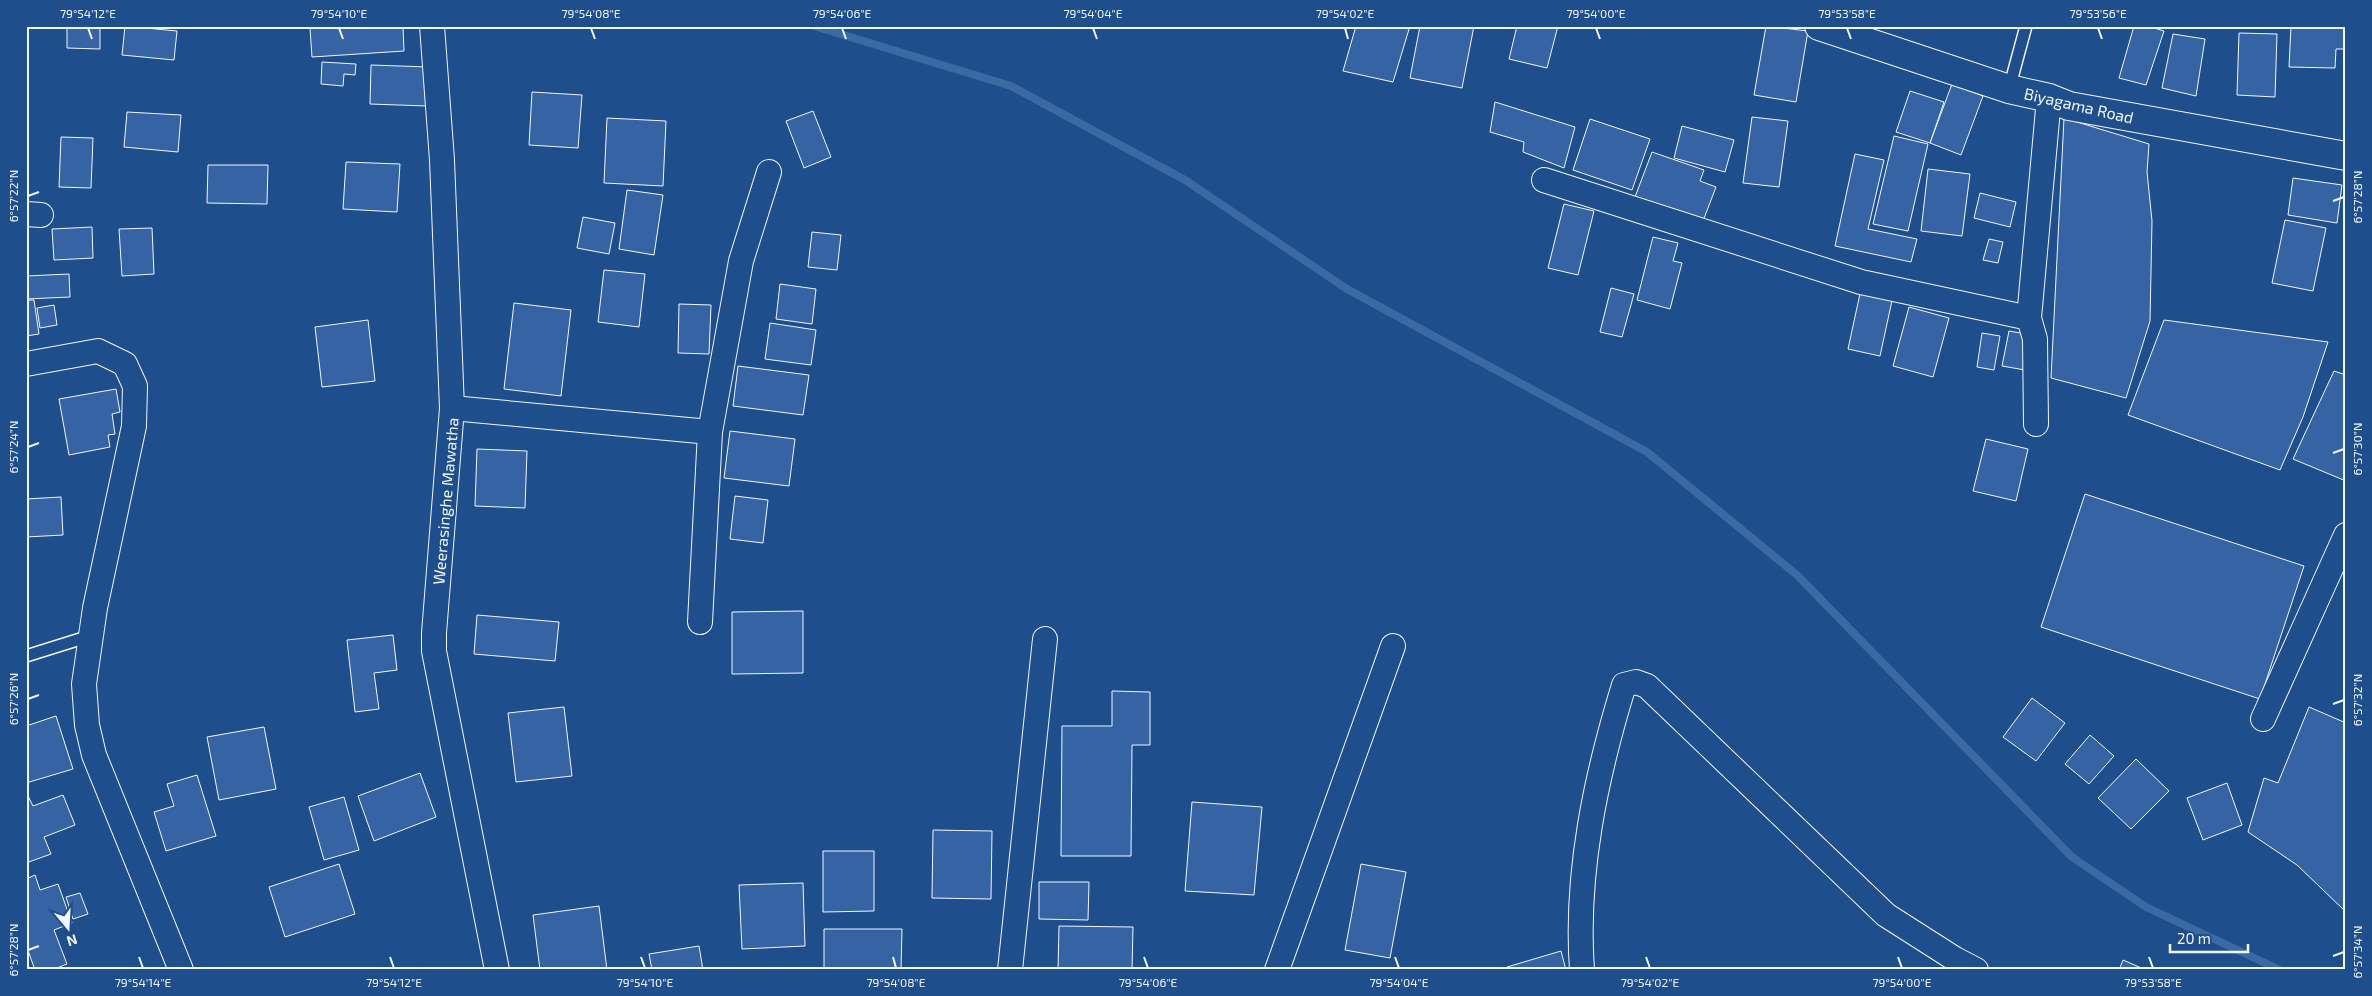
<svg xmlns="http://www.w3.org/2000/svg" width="2372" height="996" font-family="'Exo 2',sans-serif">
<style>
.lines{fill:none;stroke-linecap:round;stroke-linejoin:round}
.stream{stroke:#3b69a3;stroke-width:8}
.building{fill:#3563a3;stroke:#f2f6ff}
.service-casing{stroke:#f2f6ff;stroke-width:14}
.minor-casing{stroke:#f2f6ff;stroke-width:26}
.primary-casing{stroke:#f2f6ff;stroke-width:30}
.service{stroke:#1f4e8c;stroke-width:11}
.minor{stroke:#1f4e8c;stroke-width:24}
.primary{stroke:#1f4e8c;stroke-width:28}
.ticks{fill:none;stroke:#f2f6ff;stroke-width:2}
.labels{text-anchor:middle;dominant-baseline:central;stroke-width:4;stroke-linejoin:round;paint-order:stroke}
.street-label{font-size:16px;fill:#f2f6ff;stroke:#1f4e8c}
.neatline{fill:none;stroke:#f2f6ff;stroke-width:2}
.ticks-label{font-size:12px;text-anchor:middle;fill:#f2f6ff}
</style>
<rect width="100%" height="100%" fill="#1f4e8c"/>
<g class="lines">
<polyline class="stream" points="814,26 1011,86 1185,180 1347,289 1647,452 1797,575 2072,857 2146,907 2280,970"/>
</g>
<g class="building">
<polygon points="67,26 100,26 100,49 67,48"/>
<polygon points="125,26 177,31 174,60 122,55"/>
<polygon points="331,26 403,26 404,51 312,57 310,28"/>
<polygon points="1356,26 1410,26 1393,82 1343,71"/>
<polygon points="1420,26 1474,26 1462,88 1410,78"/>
<polygon points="1517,26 1558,26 1547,68 1509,59"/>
<polygon points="1766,26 1808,31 1796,102 1754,95"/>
<polygon points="2134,26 2148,26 2164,31 2146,85 2119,78"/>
<polygon points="2291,26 2346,26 2346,49 2336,49 2335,68 2289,67"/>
<polygon points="2239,33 2277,34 2275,97 2237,95"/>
<polygon points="2173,34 2205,39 2196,96 2162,88"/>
<polygon points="322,62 356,64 355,75 344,74 343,86 321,84"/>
<polygon points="371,65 429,67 427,106 370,104"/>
<polygon points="1952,84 1983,96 1961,155 1930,143"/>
<polygon points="1910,91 1944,102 1930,143 1896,132"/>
<polygon points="532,92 582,95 578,148 529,145"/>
<polygon points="1495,102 1575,127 1564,168 1523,152 1524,142 1490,132"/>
<polygon points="813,111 831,157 804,168 786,121"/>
<polygon points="127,112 181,115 178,152 124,147"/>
<polygon points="1752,117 1788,121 1779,187 1743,183"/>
<polygon points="607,118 666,121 663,186 604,183"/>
<polygon points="2064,118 2149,144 2147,172 2152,221 2150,321 2126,398 2051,378"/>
<polygon points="1590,119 1650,139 1632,190 1573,170"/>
<polygon points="1682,126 1734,140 1725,172 1674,158"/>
<polygon points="1894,136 1928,144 1908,231 1873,224"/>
<polygon points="61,137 93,138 91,188 59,187"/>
<polygon points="1652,152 1704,170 1700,181 1716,187 1703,221 1635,197"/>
<polygon points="1855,154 1884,160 1868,229 1917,239 1911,262 1835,246"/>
<polygon points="346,162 400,164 397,212 343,209"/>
<polygon points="208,165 268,165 267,204 207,203"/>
<polygon points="1928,169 1970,174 1962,236 1921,231"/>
<polygon points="2293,178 2342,185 2337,223 2288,215"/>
<polygon points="627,190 663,195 654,255 619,249"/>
<polygon points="1980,193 2016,202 2010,227 1974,218"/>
<polygon points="1564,204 1594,211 1578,275 1548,268"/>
<polygon points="583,217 615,223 609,254 577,248"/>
<polygon points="2285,220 2326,228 2313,291 2272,283"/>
<polygon points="92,227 93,258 54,260 52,229"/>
<polygon points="152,228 154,274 122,276 119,229"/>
<polygon points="812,232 841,235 837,270 808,267"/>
<polygon points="1653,237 1678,243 1673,261 1682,263 1670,309 1637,300"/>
<polygon points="1989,239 2003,242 1998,263 1983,260"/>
<polygon points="604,270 645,274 639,327 598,322"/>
<polygon points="69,274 70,297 26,299 26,276"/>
<polygon points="780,284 816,289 812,324 776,319"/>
<polygon points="1611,288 1634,294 1622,337 1600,332"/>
<polygon points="1861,289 1893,296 1880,356 1848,349"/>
<polygon points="26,300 34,300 39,334 26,336"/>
<polygon points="514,303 571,310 561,396 504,389"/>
<polygon points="679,304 711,305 709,354 678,353"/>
<polygon points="54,305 57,325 40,328 37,308"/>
<polygon points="1909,307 1949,318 1933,377 1893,366"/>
<polygon points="368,320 375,381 322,387 315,327"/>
<polygon points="2164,320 2328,342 2303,417 2280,470 2128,415"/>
<polygon points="770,323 816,330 811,365 765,359"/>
<polygon points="2009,331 2032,335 2025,370 2002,366"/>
<polygon points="1982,333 2000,336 1994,370 1977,367"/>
<polygon points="738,366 809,375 803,415 733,406"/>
<polygon points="2334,371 2346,375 2346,481 2293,459"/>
<polygon points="116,389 120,412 112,414 115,434 108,435 110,447 69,455 59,399"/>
<polygon points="730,431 795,439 789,486 724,478"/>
<polygon points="1986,439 2028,449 2016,501 1973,491"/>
<polygon points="477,449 527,451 525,508 475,506"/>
<polygon points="2085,494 2304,566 2260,699 2041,627"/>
<polygon points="735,496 768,500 763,543 730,539"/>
<polygon points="61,497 63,535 26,537 26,499"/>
<polygon points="803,611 803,673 732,674 732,612"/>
<polygon points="477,615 559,622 555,661 474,654"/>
<polygon points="393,635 397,670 374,673 379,709 355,712 347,640"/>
<polygon points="1112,691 1150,692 1150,745 1132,745 1131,856 1061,856 1062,726 1112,726"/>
<polygon points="2032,698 2065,723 2036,761 2003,737"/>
<polygon points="564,707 572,776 516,782 508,713"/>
<polygon points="2309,707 2346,723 2346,912 2297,865 2248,832 2264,778 2278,783"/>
<polygon points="56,716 73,769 26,783 26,726"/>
<polygon points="264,727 276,789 219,800 207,737"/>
<polygon points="2090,735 2114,756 2089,784 2065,764"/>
<polygon points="2136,759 2169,791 2131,829 2098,798"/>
<polygon points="420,773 436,817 374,841 358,796"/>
<polygon points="197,775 216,836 166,851 154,812 174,806 167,784"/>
<polygon points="2227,783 2242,825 2203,840 2187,798"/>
<polygon points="26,792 33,806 63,795 75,825 44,837 51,854 26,863"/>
<polygon points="344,797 359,850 324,860 309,807"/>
<polygon points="1192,802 1262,807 1254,895 1185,891"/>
<polygon points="933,830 992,831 991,899 932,898"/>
<polygon points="823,851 874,851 874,911 823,912"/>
<polygon points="339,864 355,914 285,937 269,887"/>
<polygon points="1361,864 1406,872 1390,958 1345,950"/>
<polygon points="35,875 40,890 58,884 72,923 54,930 67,964 52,970 35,970 26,945 26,879"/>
<polygon points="1039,882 1089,882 1088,920 1039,919"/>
<polygon points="803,883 805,946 742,949 739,885"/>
<polygon points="80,893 88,914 73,919 66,897"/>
<polygon points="599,906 607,970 540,970 533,915"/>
<polygon points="1059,926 1133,927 1132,970 1058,970"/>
<polygon points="824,929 902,929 901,970 824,970"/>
<polygon points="699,946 703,970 652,970 649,954"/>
<polygon points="1561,951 1566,970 1508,970 1507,967"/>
<polygon points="2123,960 2146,970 2119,970"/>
</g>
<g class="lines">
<defs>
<g id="service">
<polyline points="2009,89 2026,26"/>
<polyline points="26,656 90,636"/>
</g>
<g id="minor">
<polyline points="432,26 442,160 452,408 434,633 434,651 497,970"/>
<polyline points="1544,180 1861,282 2029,318"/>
<polyline points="26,214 41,215"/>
<polyline points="26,364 98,351 125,364 135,386 134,426 95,608 84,684 87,725 94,755 181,970"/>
<polyline points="452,408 710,432 741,261 769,172"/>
<polyline points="2036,424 2035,339 2029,318 2049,98"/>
<polyline points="700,622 710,432"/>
<polyline points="2263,719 2346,535"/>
<polyline points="1010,970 1045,639"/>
<polyline points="1277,970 1393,646"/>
<path d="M1582 970C1575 874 1596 776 1624 685L1636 682 1647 686 1886 915 1955 959 1976 970"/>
</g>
<polyline id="primary" points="1819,26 2009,89 2049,98 2069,106 2346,156"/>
</defs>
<use href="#service" class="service-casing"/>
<use href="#minor" class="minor-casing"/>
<use href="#primary" class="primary-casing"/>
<use href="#service" class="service"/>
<use href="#minor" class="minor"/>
<use href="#primary" class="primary"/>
</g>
<path class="ticks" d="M88 28 92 39M339 28 343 39M591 28 595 39M842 28 846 39M1093 28 1097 39M1345 28 1348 39M1596 28 1600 39M1847 28 1851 39M2098 28 2102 39M28 196 39 192M2333 201 2344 197M28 447 39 443M2333 453 2344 449M28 699 39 695M2333 704 2344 700M28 950 39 946M2333 956 2344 952M139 957 143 968M390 957 394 968M641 957 645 968M893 957 896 968M1144 957 1148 968M1395 957 1399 968M1646 957 1650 968M1898 957 1902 968M2149 957 2153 968"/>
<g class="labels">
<g class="street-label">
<text transform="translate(2079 105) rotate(13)">Biyagama Road</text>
<text transform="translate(445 501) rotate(-85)">Weerasinghe Mawatha</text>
</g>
</g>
<rect width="2372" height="996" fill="none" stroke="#1f4e8c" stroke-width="55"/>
<g transform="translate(68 928) rotate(162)" stroke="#1f4e8c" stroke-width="4" paint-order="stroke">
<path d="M0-4L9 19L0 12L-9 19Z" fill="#f2f6ff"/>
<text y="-8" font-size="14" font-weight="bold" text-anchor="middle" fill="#f2f6ff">N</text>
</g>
<path d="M2170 944v8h78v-8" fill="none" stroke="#f2f6ff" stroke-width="2.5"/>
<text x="2177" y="944" font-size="15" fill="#f2f6ff" stroke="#1f4e8c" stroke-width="4" paint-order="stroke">20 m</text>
<rect x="28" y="28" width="2316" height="940" class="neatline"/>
<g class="ticks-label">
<text x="88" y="18">79°54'12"E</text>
<text x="339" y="18">79°54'10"E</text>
<text x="591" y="18">79°54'08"E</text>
<text x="842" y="18">79°54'06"E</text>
<text x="1093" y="18">79°54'04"E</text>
<text x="1345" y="18">79°54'02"E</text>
<text x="1596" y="18">79°54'00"E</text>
<text x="1847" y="18">79°53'58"E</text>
<text x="2098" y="18">79°53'56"E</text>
<text transform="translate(14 196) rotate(-90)" y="4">6°57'22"N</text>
<text transform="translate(2358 197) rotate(-90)" y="4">6°57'28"N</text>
<text transform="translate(14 447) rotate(-90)" y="4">6°57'24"N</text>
<text transform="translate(2358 449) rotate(-90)" y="4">6°57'30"N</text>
<text transform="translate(14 699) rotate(-90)" y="4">6°57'26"N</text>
<text transform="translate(2358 700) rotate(-90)" y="4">6°57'32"N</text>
<text transform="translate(14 950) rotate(-90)" y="4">6°57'28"N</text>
<text transform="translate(2358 952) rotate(-90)" y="4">6°57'34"N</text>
<text x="143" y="987">79°54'14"E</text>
<text x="394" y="987">79°54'12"E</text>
<text x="645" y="987">79°54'10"E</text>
<text x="896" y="987">79°54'08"E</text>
<text x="1148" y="987">79°54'06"E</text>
<text x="1399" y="987">79°54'04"E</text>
<text x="1650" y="987">79°54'02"E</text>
<text x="1902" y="987">79°54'00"E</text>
<text x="2153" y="987">79°53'58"E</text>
</g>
</svg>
